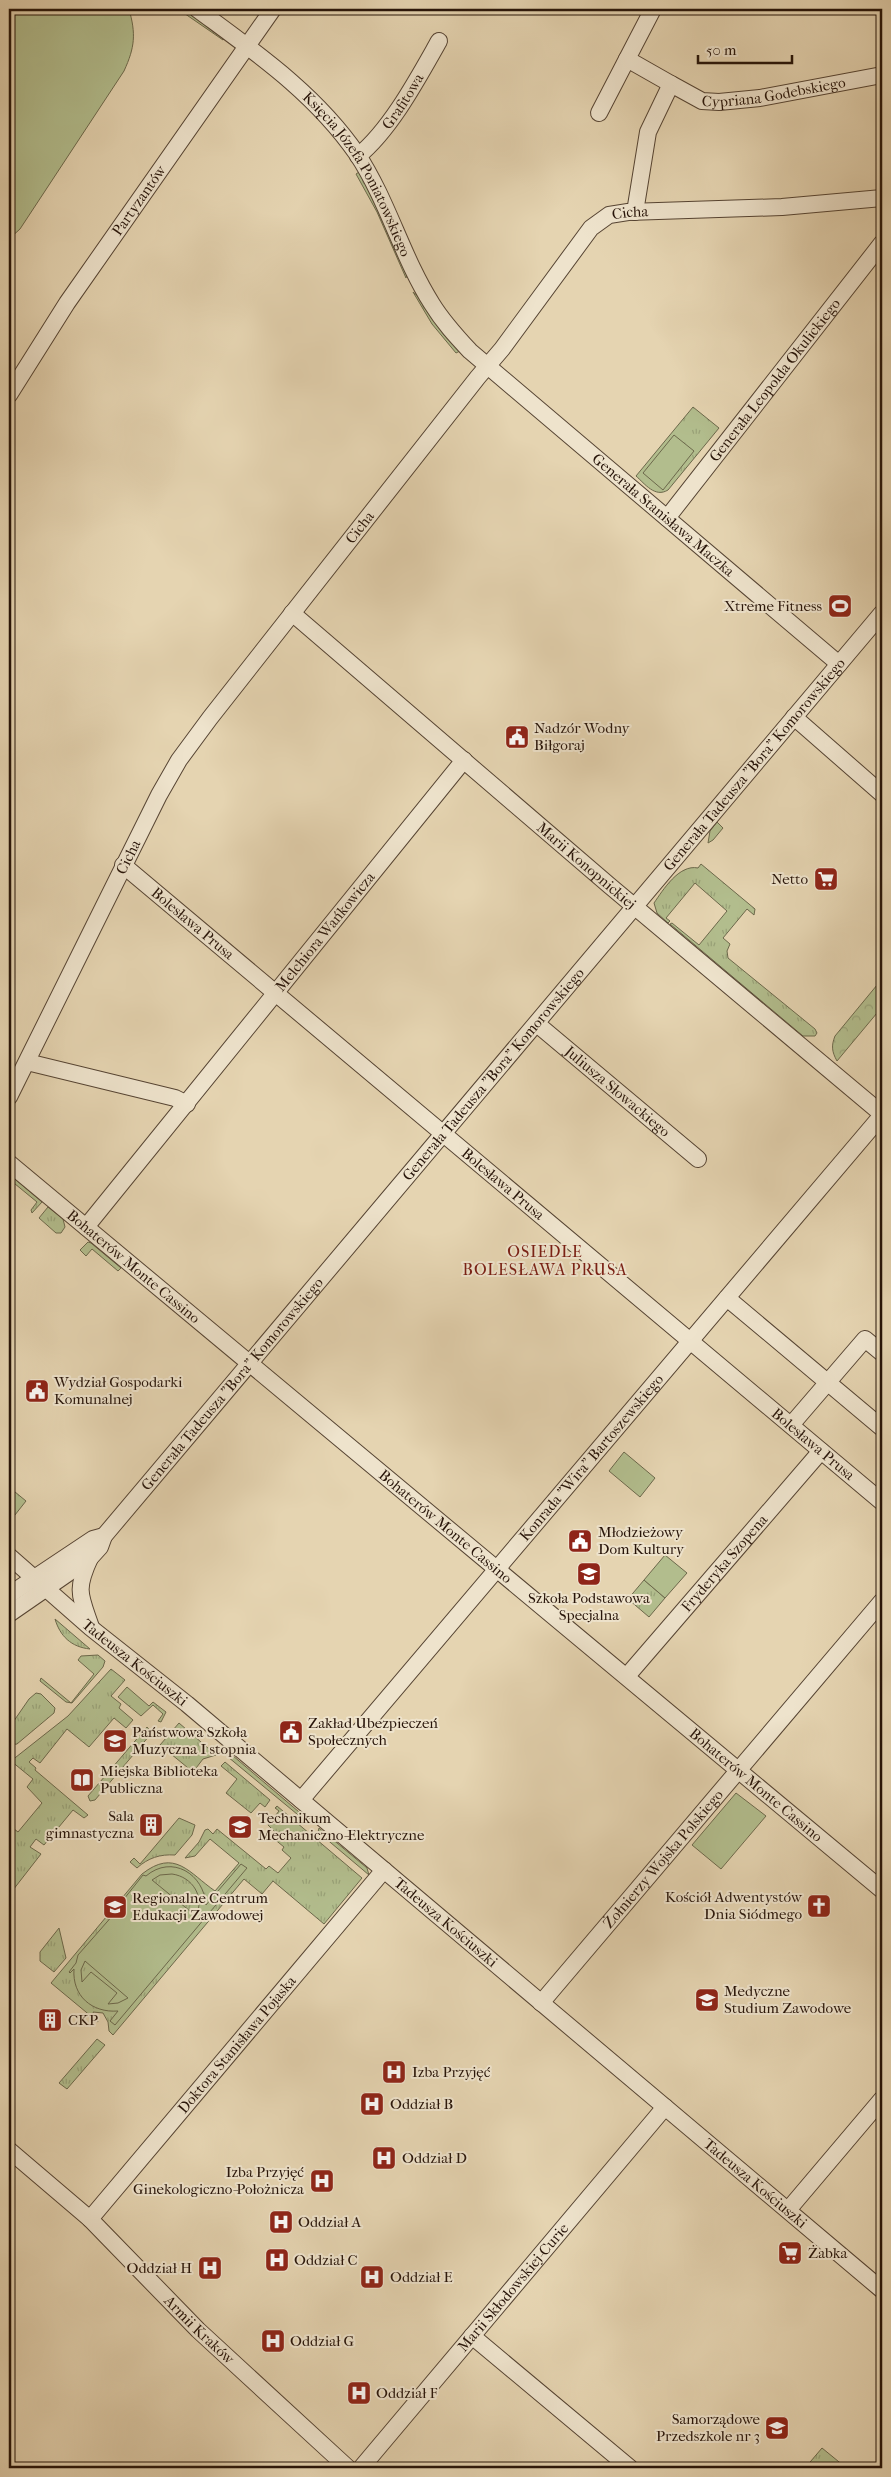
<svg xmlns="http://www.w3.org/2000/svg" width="891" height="2477" font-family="'IM FELL French Canon',serif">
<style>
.grass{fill:url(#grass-tufts);stroke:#6c684b}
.forest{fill:url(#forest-crowns);stroke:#6c684b}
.garden{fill:#b2bd8d;stroke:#6c684b;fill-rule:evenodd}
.water{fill:#96b8af;stroke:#6a766d}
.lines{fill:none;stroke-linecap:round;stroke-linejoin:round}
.minor-casing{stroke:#564433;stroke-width:18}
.minor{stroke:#eee3cc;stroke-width:16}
.labels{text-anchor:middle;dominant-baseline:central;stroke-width:4;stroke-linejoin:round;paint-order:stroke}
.street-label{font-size:15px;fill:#271409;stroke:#eee3cc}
.poi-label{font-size:15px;fill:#271409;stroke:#eee3cc;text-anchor:start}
.neighbourhood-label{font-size:16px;letter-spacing:1px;fill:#7a1f14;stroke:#eee3cc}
</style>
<defs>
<pattern id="grass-tufts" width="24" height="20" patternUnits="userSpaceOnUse" patternTransform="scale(1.25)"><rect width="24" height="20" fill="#b2bd8d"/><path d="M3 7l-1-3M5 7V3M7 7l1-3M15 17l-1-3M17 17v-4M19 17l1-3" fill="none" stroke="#99a278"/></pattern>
<pattern id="forest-crowns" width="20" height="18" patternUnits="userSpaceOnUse" patternTransform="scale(1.25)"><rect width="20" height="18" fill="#b2bd8d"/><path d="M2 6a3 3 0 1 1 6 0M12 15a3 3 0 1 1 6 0" fill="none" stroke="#99a278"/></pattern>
</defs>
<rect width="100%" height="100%" fill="#e5d4b1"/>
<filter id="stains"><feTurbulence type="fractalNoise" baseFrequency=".004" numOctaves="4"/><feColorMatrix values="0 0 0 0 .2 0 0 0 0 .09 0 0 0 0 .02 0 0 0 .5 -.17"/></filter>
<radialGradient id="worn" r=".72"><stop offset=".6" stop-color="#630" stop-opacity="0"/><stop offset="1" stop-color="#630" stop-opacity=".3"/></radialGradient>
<g class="grass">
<polygon points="178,9 185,9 224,39 223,40"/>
<polygon points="359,172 372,194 407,274 406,278 377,212 356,174"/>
<polygon points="413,292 419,297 446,337 460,351 456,353 432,324"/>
<path d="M693 407 719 428 668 490C655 498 645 484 636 476Z"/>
<polygon points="717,822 723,828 713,840 708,843 710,831"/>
<path d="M701 864 755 909 754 915 747 909 723 938 730 944 727 951 728 958 815 1029 817 1033 815 1036H803L670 924 672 923 699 945 727 911 695 883 666 918 670 921 668 923 657 913 654 903C663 890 679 864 698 868Z"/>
<polygon points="9,1174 42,1202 32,1213 31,1210 37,1202 9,1179"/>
<polygon points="48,1207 63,1219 65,1227 61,1233 56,1233 39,1218"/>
<polygon points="88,1242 91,1243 121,1268 118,1271 92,1249 86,1256 80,1250"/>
<polygon points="9,1487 26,1501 11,1520 9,1518"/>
<polygon points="644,1580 665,1598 649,1617 628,1599"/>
<path d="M55 1619 90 1649C71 1647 60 1636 55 1619Z"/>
<polygon points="98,1655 105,1661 103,1667 72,1703 66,1702 40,1681 41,1678 71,1703 94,1674 78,1660 81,1656"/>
<polygon points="111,1669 125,1680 111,1696 121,1704 119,1708 133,1720 126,1728 114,1718 89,1747 67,1729 40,1763 33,1758 29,1762 36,1768 35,1770 88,1815 84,1818 73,1810 44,1845 36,1839 30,1847 41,1854 13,1890 9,1886 9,1855 13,1849 9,1845 9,1825 18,1832 42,1803 27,1787 33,1779 11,1761 68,1716"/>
<polygon points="127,1687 149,1706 153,1702 166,1712 161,1722 158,1721 163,1714 153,1705 141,1716 118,1697"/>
<polygon points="36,1693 41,1694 55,1708 54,1713 17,1744 9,1745 9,1728 29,1699"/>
<polygon points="179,1723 216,1755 203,1759 193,1772 160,1745"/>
<polygon points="147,1727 151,1731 150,1735 95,1800 90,1801 88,1796"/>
<polygon points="232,1755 312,1823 311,1824 309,1824 228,1757"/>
<polygon points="225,1762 270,1800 265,1807 260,1803 251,1813 226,1793 237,1779 221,1766"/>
<path d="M277 1806 362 1878 324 1924 273 1881 262 1894 244 1879 113 2035 109 2031 108 2022 103 2013 93 2012 98 2022 51 1983 142 1874C175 1848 189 1873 215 1891L239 1863 210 1839 195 1856 185 1858 199 1842 205 1830 208 1829 213 1834 217 1829 266 1869 269 1866 278 1873 291 1858 282 1850 284 1847 273 1838 276 1833 268 1825 279 1811 275 1808Z"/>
<path d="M179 1818 195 1825 192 1835 175 1855C160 1854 148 1858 137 1868L130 1862 134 1858 140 1864Z"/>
<polygon points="319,1828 367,1868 369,1875 318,1832"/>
<polygon points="59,1928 66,1958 54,1972 40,1961 40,1952"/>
<polygon points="97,2039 105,2045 67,2089 59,2083"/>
<polygon points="822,2448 844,2466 842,2468 805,2468"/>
</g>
<path class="forest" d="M882 979V1007L837 1061C832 1052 831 1046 835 1036Z"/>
<g class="garden">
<path d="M9 9H129C136 34 135 47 124 71L20 229 9 239Z"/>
<polygon points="674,435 694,451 663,490 643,473"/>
<polygon points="624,1452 655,1478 640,1497 609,1471"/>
<polygon points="665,1555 687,1573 665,1598 644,1580"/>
<polygon points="736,1793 766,1816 721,1869 692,1845"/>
<path d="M241 1864 247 1868 115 2025 110 2021 118 2011C92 2013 72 1996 74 1969L70 1973 69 1972 76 1963 78 1955 121 1906 120 1904 143 1875 146 1876C172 1854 204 1874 206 1905ZM172 1874C193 1877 205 1897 196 1916L152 1880 160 1875ZM85 1961 128 1998 118 2003 108 2004 117 1993 91 1972 82 1982 81 1970Z"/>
</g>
<polygon class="water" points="36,2463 66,2468 9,2468 9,2466"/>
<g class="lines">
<defs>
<g id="minor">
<path id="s1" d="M197 9C255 52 315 93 357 154 388 201 402 257 432 304 443 322 456 336 470 351L839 664"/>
<polyline points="653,9 627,59 671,84"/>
<polyline points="599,113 627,59"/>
<path id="s2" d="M358 156C391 129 418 78 439 41"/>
<path id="s3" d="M635 212 648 132 671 84 702 101 719 102 760 98 882 75"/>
<path id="s4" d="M9 395 67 303 273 9"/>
<path id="s5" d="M667 518 882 243"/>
<path id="s6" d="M292 613 610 886 882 1114"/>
<polyline points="794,717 882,794"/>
<path id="s7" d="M123 865 882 1502"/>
<path id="s8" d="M537 1024 698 1159"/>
<polyline points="27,1062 175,1098 187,1104"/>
<path id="s9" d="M9 1097 159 795 179 760 210 718 478 377 502 349 591 228 609 215 628 212 782 207 882 198"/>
<path id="s10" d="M9 1163 882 1890"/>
<path id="s11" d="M86 1227 464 760"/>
<polyline points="727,1298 882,1428"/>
<polyline points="791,1425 865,1339 882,1353"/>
<path id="s12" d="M9 1556 91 1628 187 1704 882 2290"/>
<path d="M90 1558C75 1590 80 1595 91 1627"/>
<polyline points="9,1595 93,1539 104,1536"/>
<path id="s13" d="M9 1614 90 1558 100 1547 104 1536 882 613"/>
<path id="s14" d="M627 1676 821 1451"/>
<path id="s15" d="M301 1800 882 1115"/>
<path id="s16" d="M541 2003 882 1601"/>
<path id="s17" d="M9 2150 90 2219 198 2330 348 2468"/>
<polyline points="788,2210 882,2099"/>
<path id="s18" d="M90 2219 384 1870"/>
<polyline points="472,2336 630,2468"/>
<path id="s19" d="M361 2468 665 2107"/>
</g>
</defs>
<use href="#minor" class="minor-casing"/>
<use href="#minor" class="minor"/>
</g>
<defs>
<symbol id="stadium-square" viewBox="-11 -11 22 22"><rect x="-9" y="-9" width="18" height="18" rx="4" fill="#8f2418" stroke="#eee3cc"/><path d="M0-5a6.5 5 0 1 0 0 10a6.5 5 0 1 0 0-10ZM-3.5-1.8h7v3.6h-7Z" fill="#fff"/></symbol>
<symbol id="civic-square" viewBox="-11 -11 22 22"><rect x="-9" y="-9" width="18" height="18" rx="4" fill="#8f2418" stroke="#eee3cc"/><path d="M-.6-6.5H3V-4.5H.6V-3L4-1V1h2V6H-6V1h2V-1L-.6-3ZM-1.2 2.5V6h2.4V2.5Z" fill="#fff"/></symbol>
<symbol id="supermarket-square" viewBox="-11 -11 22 22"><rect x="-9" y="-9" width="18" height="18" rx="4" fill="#8f2418" stroke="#eee3cc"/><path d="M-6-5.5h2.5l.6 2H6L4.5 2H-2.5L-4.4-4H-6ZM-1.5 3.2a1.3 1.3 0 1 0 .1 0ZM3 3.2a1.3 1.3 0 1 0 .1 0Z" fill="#fff"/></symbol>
<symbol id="school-square" viewBox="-11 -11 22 22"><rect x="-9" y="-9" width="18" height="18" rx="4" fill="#8f2418" stroke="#eee3cc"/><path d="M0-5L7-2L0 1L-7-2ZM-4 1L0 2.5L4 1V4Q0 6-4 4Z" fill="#fff"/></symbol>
<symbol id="library-square" viewBox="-11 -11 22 22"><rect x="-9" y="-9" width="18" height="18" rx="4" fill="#8f2418" stroke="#eee3cc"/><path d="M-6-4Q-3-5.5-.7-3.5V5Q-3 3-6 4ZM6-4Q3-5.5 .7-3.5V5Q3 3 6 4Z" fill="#fff"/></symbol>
<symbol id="building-square" viewBox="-11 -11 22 22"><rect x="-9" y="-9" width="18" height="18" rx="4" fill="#8f2418" stroke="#eee3cc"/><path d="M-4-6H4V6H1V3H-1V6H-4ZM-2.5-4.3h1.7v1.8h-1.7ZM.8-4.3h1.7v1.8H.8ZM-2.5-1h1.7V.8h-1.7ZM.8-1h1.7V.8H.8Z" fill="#fff"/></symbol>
<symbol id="church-square" viewBox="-11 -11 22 22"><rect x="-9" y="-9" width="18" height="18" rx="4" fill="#8f2418" stroke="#eee3cc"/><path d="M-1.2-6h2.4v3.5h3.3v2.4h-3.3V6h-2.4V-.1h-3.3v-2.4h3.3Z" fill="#fff"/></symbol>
<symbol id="university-square" viewBox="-11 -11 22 22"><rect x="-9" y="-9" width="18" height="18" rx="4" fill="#8f2418" stroke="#eee3cc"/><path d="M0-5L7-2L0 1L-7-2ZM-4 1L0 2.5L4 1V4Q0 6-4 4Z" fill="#fff"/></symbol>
<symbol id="hospital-square" viewBox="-11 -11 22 22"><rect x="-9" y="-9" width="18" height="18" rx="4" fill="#8f2418" stroke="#eee3cc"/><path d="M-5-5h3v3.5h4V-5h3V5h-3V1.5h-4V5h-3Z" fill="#fff"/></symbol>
</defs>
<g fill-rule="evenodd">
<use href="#stadium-square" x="826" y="592" width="28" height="28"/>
<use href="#civic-square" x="503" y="723" width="28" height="28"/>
<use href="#supermarket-square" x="812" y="865" width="28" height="28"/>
<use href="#civic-square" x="23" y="1377" width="28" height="28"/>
<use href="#civic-square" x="566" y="1527" width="28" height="28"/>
<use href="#school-square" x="575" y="1560" width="28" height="28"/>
<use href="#civic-square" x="277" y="1718" width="28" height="28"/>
<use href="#school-square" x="101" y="1727" width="28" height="28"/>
<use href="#library-square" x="68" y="1766" width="28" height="28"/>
<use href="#building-square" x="137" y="1811" width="28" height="28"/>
<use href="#school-square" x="226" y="1813" width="28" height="28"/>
<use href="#church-square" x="805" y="1892" width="28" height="28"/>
<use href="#school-square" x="101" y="1893" width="28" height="28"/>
<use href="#university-square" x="693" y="1986" width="28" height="28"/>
<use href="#building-square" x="36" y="2006" width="28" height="28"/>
<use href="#hospital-square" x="380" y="2058" width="28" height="28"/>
<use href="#hospital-square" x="358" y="2090" width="28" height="28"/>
<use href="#hospital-square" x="370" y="2144" width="28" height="28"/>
<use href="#hospital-square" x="308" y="2167" width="28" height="28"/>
<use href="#hospital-square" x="267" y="2208" width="28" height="28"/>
<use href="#supermarket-square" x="776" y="2239" width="28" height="28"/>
<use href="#hospital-square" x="263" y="2246" width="28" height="28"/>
<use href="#hospital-square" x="196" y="2254" width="28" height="28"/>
<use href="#hospital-square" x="358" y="2263" width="28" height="28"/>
<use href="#hospital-square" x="259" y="2327" width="28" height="28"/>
<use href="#hospital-square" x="345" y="2379" width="28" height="28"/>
<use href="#school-square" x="763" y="2414" width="28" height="28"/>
</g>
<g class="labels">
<g class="street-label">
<text stroke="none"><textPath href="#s3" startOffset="242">Cypriana Godebskiego</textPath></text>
<text stroke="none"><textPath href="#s2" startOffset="71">Grafitowa</textPath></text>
<text stroke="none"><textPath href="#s1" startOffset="234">Księcia Józefa Poniatowskiego</textPath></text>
<text stroke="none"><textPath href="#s4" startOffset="234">Partyzantów</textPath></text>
<text stroke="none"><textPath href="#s9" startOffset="1094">Cicha</textPath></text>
<text stroke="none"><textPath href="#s5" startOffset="175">Generała Leopolda Okulickiego</textPath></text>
<text stroke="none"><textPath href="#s1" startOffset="699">Generała Stanisława Maczka</textPath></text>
<text stroke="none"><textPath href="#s9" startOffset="672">Cicha</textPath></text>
<text stroke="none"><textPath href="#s13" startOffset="1134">Generała Tadeusza "Bora" Komorowskiego</textPath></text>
<text stroke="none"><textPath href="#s9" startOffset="268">Cicha</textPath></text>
<text stroke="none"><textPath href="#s6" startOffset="388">Marii Konopnickiej</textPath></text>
<text stroke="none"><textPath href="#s7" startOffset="91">Bolesława Prusa</textPath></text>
<text stroke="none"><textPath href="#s11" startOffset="380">Melchiora Wańkowicza</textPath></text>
<text stroke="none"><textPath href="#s13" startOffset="729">Generała Tadeusza "Bora" Komorowskiego</textPath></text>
<text stroke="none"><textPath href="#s8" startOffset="105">Juliusza Słowackiego</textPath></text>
<text stroke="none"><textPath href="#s7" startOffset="496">Bolesława Prusa</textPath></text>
<text stroke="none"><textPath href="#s10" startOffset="162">Bohaterów Monte Cassino</textPath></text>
<text stroke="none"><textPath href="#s13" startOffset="324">Generała Tadeusza "Bora" Komorowskiego</textPath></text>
<text stroke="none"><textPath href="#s7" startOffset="901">Bolesława Prusa</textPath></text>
<text stroke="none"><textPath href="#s15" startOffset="449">Konrada "Wira" Bartoszewskiego</textPath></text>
<text stroke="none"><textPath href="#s10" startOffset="568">Bohaterów Monte Cassino</textPath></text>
<text stroke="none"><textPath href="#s14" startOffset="149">Fryderyka Szopena</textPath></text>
<text stroke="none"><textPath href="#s12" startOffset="165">Tadeusza Kościuszki</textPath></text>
<text stroke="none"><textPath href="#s10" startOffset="972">Bohaterów Monte Cassino</textPath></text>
<text stroke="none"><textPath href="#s16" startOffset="189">Żołnierzy Wojska Polskiego</textPath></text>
<text stroke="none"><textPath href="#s12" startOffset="570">Tadeusza Kościuszki</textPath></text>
<text stroke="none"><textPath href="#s18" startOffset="228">Doktora Stanisława Pojaska</textPath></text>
<text stroke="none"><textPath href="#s12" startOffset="975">Tadeusza Kościuszki</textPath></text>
<text stroke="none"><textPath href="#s19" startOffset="236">Marii Skłodowskiej-Curie</textPath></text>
<text stroke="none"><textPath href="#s17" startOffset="262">Armii Kraków</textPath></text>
</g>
<g class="poi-label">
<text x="822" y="606" text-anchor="end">Xtreme Fitness</text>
<text x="534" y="728">Nadzór Wodny<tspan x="534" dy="17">Biłgoraj</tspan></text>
<text x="808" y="879" text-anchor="end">Netto</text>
<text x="54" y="1382">Wydział Gospodarki<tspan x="54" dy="17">Komunalnej</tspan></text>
<text x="598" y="1532">Młodzieżowy<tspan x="598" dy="17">Dom Kultury</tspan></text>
<text x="589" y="1598" text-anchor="middle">Szkoła Podstawowa<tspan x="589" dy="17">Specjalna</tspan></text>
<text x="308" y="1723">Zakład Ubezpieczeń<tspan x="308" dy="17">Społecznych</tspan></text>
<text x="132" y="1732">Państwowa Szkoła<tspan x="132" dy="17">Muzyczna I stopnia</tspan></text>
<text x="100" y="1771">Miejska Biblioteka<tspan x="100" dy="17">Publiczna</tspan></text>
<text x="134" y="1816" text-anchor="end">Sala<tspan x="134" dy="17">gimnastyczna</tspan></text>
<text x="258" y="1818">Technikum<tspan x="258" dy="17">Mechaniczno-Elektryczne</tspan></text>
<text x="802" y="1897" text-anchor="end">Kościół Adwentystów<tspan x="802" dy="17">Dnia Siódmego</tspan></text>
<text x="132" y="1898">Regionalne Centrum<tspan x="132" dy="17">Edukacji Zawodowej</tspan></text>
<text x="724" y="1991">Medyczne<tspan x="724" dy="17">Studium Zawodowe</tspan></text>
<text x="68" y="2020">CKP</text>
<text x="412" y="2072">Izba Przyjęć</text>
<text x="390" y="2104">Oddział B</text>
<text x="402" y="2158">Oddział D</text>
<text x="304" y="2172" text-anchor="end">Izba Przyjęć<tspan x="304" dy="17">Ginekologiczno-Położnicza</tspan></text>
<text x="298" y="2222">Oddział A</text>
<text x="808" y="2253">Żabka</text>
<text x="294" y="2260">Oddział C</text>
<text x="192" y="2268" text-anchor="end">Oddział H</text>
<text x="390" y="2277">Oddział E</text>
<text x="290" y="2341">Oddział G</text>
<text x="376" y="2393">Oddział F</text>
<text x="760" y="2419" text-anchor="end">Samorządowe<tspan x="760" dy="17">Przedszkole nr 3</tspan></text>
</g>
<g class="neighbourhood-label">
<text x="545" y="1251">OSIEDLE<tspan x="545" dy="18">BOLESŁAWA PRUSA</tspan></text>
</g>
</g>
<rect width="891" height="2477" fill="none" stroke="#e5d4b1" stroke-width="30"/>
<rect x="10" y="10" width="871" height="2457" fill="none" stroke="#271409" stroke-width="2.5"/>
<rect x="15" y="15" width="861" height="2447" fill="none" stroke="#271409"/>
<path d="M698 55v8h94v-8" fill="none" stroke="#271409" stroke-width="2.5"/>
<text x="706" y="55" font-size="15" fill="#271409" stroke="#eee3cc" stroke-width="4" paint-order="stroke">50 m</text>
<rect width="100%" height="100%" filter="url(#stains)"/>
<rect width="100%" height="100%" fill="url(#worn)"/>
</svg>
